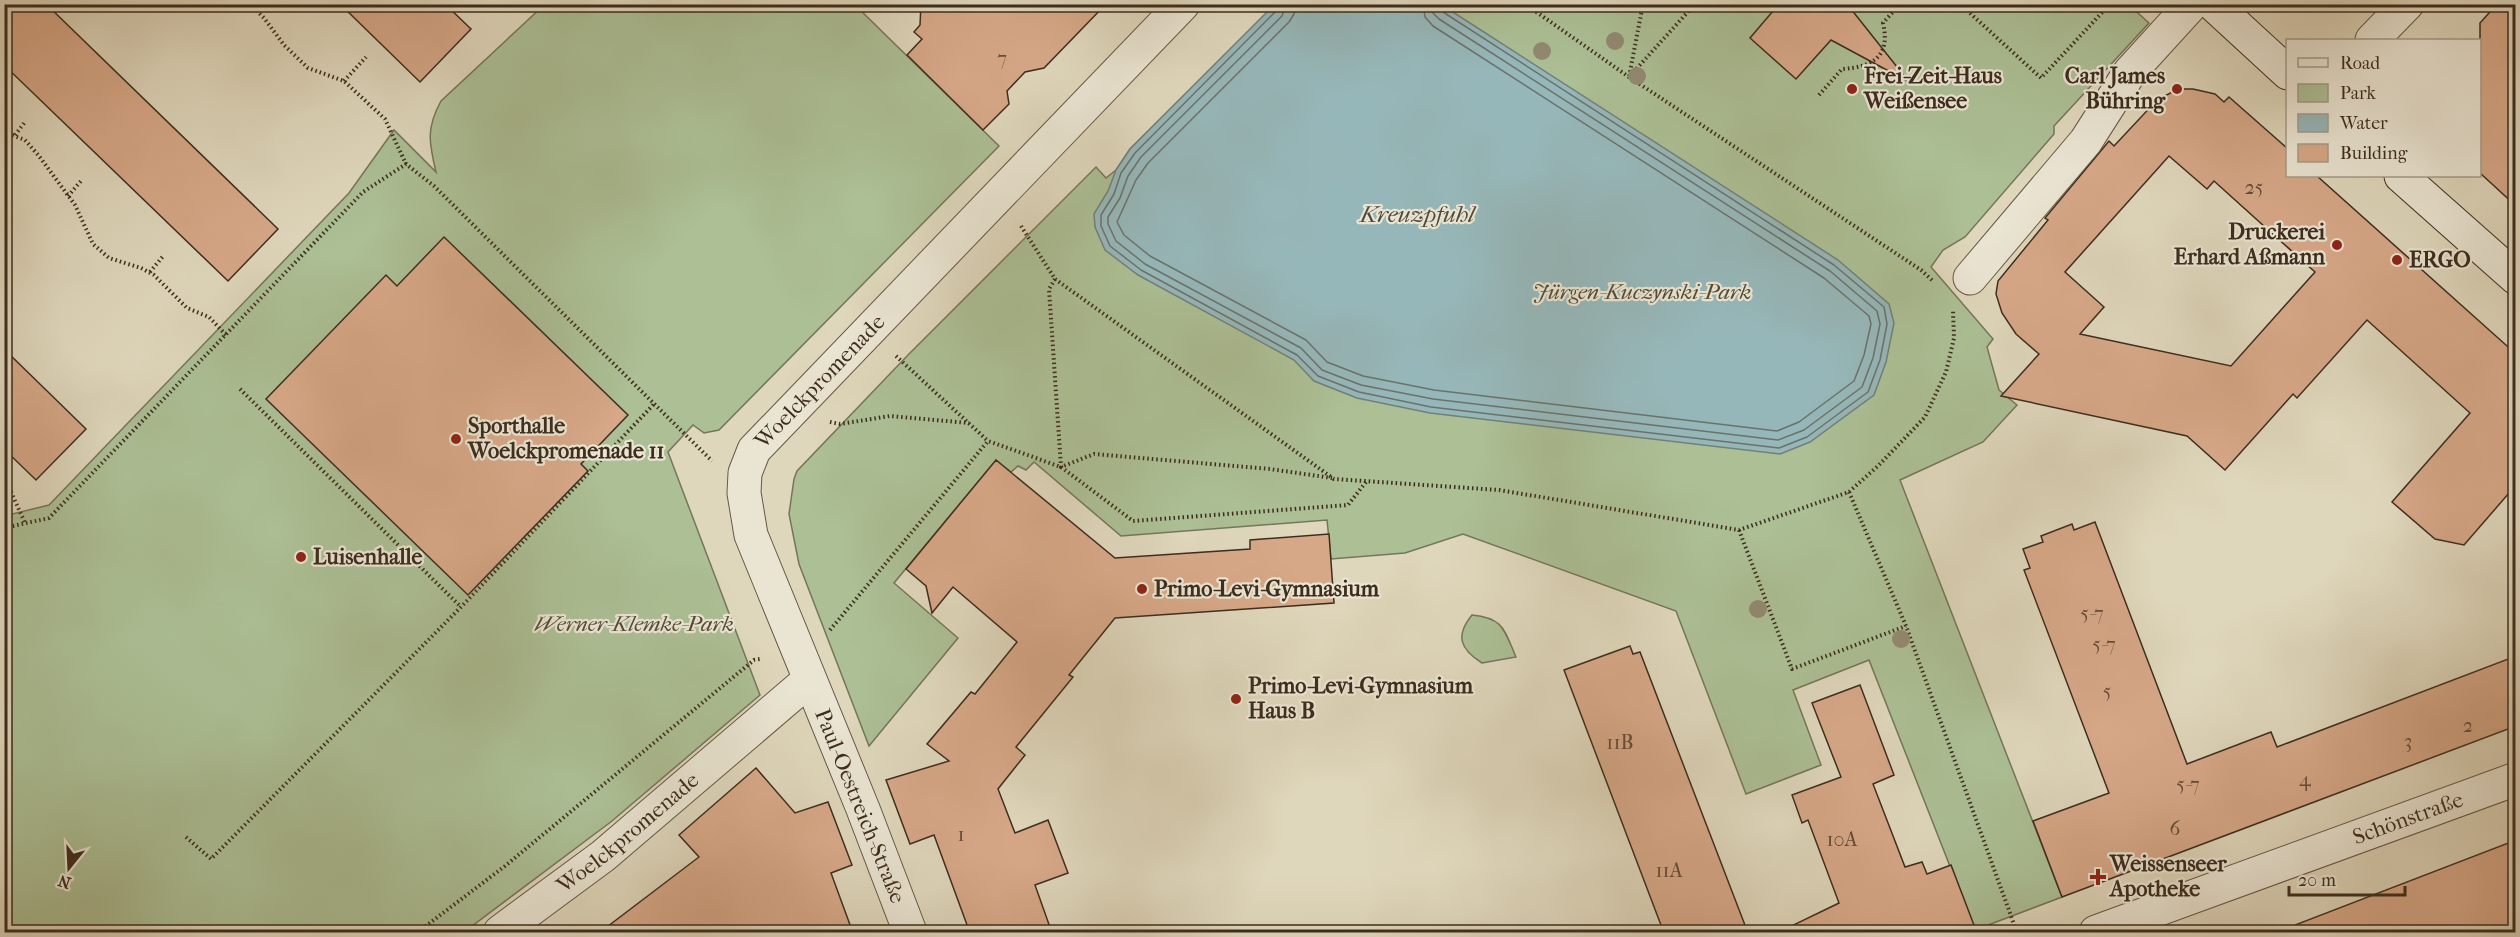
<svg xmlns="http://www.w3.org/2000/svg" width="2520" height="937" font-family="'IM FELL French Canon',serif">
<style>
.green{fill:#acbf95;stroke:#74765a;stroke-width:1.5}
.water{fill:#96b7b9;stroke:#72807b;stroke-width:1.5}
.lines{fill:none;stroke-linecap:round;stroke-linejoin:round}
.shore{stroke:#6a726c;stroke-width:1.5}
.building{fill:#d7a888;stroke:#3d2d1e;stroke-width:1.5;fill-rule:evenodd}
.street-casing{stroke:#665846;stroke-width:35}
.secondary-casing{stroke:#3d2d1e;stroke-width:35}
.path{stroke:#3d2d1e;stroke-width:4;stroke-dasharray:1.5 3;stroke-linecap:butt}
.street{stroke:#eae5d3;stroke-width:33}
.secondary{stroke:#eae5d3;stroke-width:33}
.tree{fill:#928972}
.poi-dot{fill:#8f2418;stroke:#eae5d3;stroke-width:2}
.labels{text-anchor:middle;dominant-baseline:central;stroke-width:4.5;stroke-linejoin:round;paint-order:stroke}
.number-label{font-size:20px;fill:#644c38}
.poi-label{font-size:22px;font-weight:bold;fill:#3d2d1e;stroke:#eae5d3;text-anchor:start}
.park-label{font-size:22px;font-style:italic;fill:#534a36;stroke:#eae5d3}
.street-label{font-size:22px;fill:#3d2d1e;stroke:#eae5d3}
.water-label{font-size:24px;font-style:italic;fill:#4f493d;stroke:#eae5d3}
</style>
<rect width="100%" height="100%" fill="#dfd7bc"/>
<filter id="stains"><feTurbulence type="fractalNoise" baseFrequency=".00333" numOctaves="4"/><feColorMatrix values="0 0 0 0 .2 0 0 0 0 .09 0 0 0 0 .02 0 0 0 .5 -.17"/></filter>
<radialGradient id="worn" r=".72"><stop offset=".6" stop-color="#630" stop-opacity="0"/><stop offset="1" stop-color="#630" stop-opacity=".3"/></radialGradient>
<g class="green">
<polygon points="2128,4 2149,23 2054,126 2054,134 1965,237 1943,250 1931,267 1993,339 1987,347 1999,390 2017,405 1983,442 1900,480 2062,897 1975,930 1869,660 1793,690 1821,765 1746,794 1676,611 1463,534 1405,553 1331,559 1327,520 1121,536 1034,462 1026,470 1018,466 1011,472 996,460 894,583 958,638 869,746 799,564 789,514 794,479 797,471 908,355 1096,167 1106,178 1116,170 1130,149 1275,5"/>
<path d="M544 5H855L999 146 719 430 704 433 693 425 668 452 760 695 612 821 464 932H5L4 516 49 505 349 193 394 130 436 172C429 143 426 128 441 101Z"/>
<path d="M1472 615C1504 618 1504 630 1516 657L1482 663C1460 649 1455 636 1472 615Z"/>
</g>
<polygon class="water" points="1275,4 1440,4 1445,7 1838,260 1889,304 1894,323 1886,362 1874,395 1810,442 1780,454 1430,413 1357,398 1314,381 1294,360 1138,275 1105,250 1095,227 1094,214 1108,191 1116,170 1130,149"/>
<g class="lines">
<g class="shore">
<polyline points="1278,4 1276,11 1135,153 1121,173 1114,194 1101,215 1101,226 1110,246 1141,270 1297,355 1318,376 1359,392 1431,407 1779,448 1807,437 1868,392 1880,360 1887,324 1884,307 1834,265 1443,12 1439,4"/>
<polyline points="1286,4 1282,16 1141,157 1128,176 1120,198 1108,217 1108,224 1116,241 1145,264 1301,348 1322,370 1361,385 1433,399 1778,440 1804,430 1862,387 1873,358 1880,324 1877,311 1830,271 1439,19 1433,13 1432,4"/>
<polyline points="1295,4 1294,14 1289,22 1148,163 1136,180 1117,222 1124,235 1150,256 1306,340 1327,362 1363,376 1434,390 1777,431 1799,422 1854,381 1864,355 1871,324 1869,316 1824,278 1433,26 1425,17 1423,4"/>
</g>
</g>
<g class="building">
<polygon points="4,4 46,4 278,229 228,281 4,65"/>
<polygon points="340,4 445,4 471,29 420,82"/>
<polygon points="921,4 1106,4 1044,68 1025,72 1007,91 1009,104 983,130 907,55 922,39 914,32 920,25"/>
<polygon points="1779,4 1847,4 1909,82 1831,40 1796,79 1750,38"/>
<polygon points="2497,4 2516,4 2516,206 2480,173 2480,23"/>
<path d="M2178 89H2193L2215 94 2224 102 2229 97 2288 149V176H2317L2516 354V485L2464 545 2435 539 2392 502 2470 413 2367 320 2297 398 2293 394 2225 470 2187 436 2001 396 2039 354 2016 334 2002 313 1996 294 1998 281 2048 220 2045 218 2109 141 2114 146 2157 100ZM2169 156 2207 189 2214 181 2315 272 2231 366 2080 334 2104 307 2065 272Z"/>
<polygon points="444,237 628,415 581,464 588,471 468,595 266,399 386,275 397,286"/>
<polygon points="4,349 86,429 36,480 4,449"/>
<polygon points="996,460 1115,558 1250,549 1250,540 1329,534 1334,603 1115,618 1069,675 1073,677 1016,747 1025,755 998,789 1015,833 1048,820 1068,873 1035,885 1052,933 970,933 934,835 910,844 886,780 949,761 927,744 971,692 975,694 1017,642 953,587 932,613 926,586 906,569"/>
<polygon points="2095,522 2187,764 2271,732 2277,747 2516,656 2516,726 2062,897 2033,821 2109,793 2024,570 2030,568 2023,549 2043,542 2041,536 2072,524 2074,530"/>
<polygon points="1630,646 1633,654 1640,652 1748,933 1664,933 1564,670"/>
<polygon points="1860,685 1894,775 1873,784 1905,867 1922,862 1927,874 1951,865 1977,933 1777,933 1839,903 1808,820 1802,823 1792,795 1841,777 1812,703"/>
<polygon points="756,768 795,813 828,802 852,865 831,873 853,933 599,933 699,857 679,835"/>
<polygon points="2516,840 2516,923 2488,933 2282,933 2282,930"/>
</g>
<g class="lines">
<defs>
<g id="street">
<polyline points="2372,40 2407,4"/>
<polyline points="1970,278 2086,141 2130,72 2192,4"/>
<path id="s1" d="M500 932 603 856 809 680"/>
<path id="s2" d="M910 932 863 809 751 535 744 493 745 473 754 450 1183 4"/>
<path id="s3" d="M2096 932 2516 779"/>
</g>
<g id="secondary">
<polyline points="2213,4 2288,73"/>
<polyline points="2401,176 2516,278"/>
</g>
</defs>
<use href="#street" class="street-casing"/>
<use href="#secondary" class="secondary-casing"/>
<g class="path">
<polyline points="250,4 264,18 284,45 308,68 344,81 385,119 406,164"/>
<polyline points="1525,4 1629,77 1921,270 1934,282"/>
<polyline points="1643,4 1629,77 1695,4"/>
<polyline points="1960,4 2041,78 2110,4"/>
<polyline points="344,81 366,57"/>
<path d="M1819 95 1842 69C1872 67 1891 57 1883 23L1900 4"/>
<polyline points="4,132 25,140 39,156 75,205 93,244 109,258 141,268 154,275 187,308 209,317 227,336"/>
<polyline points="15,135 25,122"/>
<polyline points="68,196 81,181"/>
<polyline points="1021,226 1055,279 1334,479 1499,490 1739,530 1849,492 1878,466 1925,417 1946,372 1954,338 1953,310"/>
<polyline points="150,272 164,255"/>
<polyline points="1055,279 1049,289 1061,467 1094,454 1270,469 1332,478"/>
<polyline points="896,356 988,441"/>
<polyline points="240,389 461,607"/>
<polyline points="830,422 840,424 890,416 969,423"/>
<polyline points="4,486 11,492 25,523"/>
<polyline points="1849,492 1906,626 2015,927"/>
<polyline points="4,528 49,518 363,192 406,164 434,186 712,461"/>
<polyline points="1739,530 1792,669 1906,626"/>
<polyline points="830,630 988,441 1061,467 1133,521 1348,505 1366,482"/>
<polyline points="186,837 211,859 461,607 655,403"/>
<polyline points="418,932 505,866 754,660 760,659"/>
</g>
<use href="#street" class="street"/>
<use href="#secondary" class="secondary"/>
</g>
<g class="tree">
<circle cx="1615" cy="41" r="9"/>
<circle cx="1542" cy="51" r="9"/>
<circle cx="1637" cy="76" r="9"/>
<circle cx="1758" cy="609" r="9"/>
<circle cx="1901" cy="639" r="9"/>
</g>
<g class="poi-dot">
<circle cx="1852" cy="89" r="6"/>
<circle cx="2177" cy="89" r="6"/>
<circle cx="2337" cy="245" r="6"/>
<circle cx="2397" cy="260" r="6"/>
<circle cx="456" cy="439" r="6"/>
<circle cx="301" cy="557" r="6"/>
<circle cx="1142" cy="589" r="6"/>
<circle cx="1236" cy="699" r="6"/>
<path d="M2095 868h6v6h6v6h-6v6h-6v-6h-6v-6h6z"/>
</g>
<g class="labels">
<g class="number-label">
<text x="1002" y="58">7</text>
<text x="2254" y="187">25</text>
<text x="2092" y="613">5-7</text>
<text x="2104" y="644">5-7</text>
<text x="2107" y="691">5</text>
<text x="2468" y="725">2</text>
<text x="2408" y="741">3</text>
<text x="1620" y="742">11B</text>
<text x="2305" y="779">4</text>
<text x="2188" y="784">5-7</text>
<text x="2175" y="828">6</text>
<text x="961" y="834">1</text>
<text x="1842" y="839">10A</text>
<text x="1669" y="870">11A</text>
</g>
<g class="poi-label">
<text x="1864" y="76">Frei-Zeit-Haus<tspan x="1864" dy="25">Weißensee</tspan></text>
<text x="2165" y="76" text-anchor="end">Carl James<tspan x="2165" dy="25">Bühring</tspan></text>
<text x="2325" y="232" text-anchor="end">Druckerei<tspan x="2325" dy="25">Erhard Aßmann</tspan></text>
<text x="2409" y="260">ERGO</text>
<text x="468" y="426">Sporthalle<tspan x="468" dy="25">Woelckpromenade 11</tspan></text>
<text x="313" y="557">Luisenhalle</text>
<text x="1154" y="589">Primo-Levi-Gymnasium</text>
<text x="1248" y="686">Primo-Levi-Gymnasium<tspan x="1248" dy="25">Haus B</tspan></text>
<text x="2110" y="864">Weissenseer<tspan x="2110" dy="25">Apotheke</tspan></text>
</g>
<g class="park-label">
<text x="1642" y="292">Jürgen-Kuczynski-Park</text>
<text x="634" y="624">Werner-Klemke-Park</text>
</g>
<g class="street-label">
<text stroke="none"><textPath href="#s2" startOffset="610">Woelckpromenade</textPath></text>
<text transform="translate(860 806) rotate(68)">Paul-Oestreich-Straße</text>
<text stroke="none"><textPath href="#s3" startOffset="332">Schönstraße</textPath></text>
<text stroke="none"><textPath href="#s1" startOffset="162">Woelckpromenade</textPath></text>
</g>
<g class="water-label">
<text x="1417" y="214">Kreuzpfuhl</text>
</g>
</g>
<rect width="2520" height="937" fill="none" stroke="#dfd7bc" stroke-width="24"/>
<rect x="6" y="6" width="2508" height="925" fill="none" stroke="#3d2d1e" stroke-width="3"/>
<rect x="12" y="12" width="2496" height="913" fill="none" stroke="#3d2d1e" stroke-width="1.5"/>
<rect x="2286" y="39" width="195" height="138" fill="#eae5d3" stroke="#a59b8b" stroke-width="1.5"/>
<rect x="2298" y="58" width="30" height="9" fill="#eae5d3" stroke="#a59b8b" stroke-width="1.5"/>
<text x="2340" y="69" font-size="18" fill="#3d2d1e">Road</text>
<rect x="2298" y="84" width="30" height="18" fill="#acbf95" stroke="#a59b8b" stroke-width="1.5"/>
<text x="2340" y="99" font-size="18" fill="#3d2d1e">Park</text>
<rect x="2298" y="114" width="30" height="18" fill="#96b7b9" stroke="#a59b8b" stroke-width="1.5"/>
<text x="2340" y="129" font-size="18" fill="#3d2d1e">Water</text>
<rect x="2298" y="144" width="30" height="18" fill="#d7a888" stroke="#a59b8b" stroke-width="1.5"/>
<text x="2340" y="159" font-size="18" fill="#3d2d1e">Building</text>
<g transform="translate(69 868) rotate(198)" stroke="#eae5d3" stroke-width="4.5" paint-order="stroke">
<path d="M0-4.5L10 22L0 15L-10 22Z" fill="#3d2d1e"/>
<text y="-9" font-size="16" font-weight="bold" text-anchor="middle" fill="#3d2d1e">N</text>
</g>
<path d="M2289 886v9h116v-9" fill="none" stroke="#3d2d1e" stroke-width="3"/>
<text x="2298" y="886" font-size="18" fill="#3d2d1e" stroke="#eae5d3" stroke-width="4.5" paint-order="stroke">20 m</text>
<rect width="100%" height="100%" filter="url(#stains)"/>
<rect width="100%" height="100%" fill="url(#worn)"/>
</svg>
